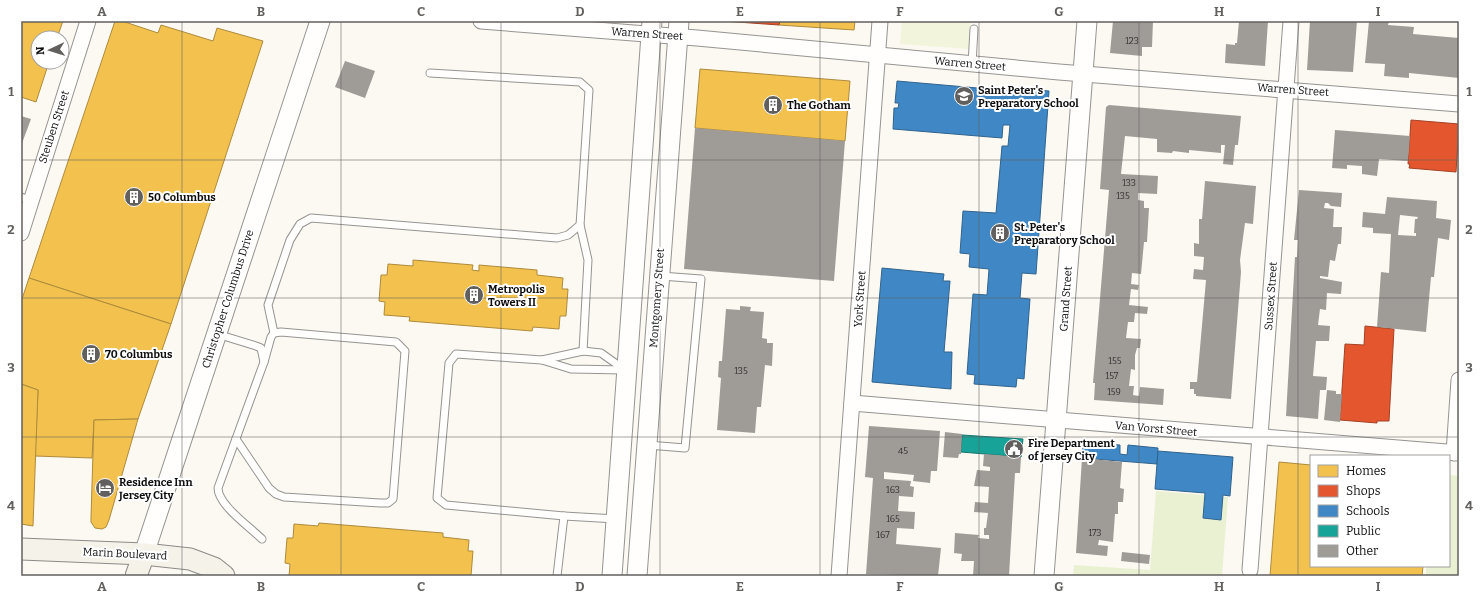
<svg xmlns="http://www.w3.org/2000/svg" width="1480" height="597" font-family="Bitter,serif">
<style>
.green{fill:#e9f1d2}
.pitch{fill:#f2f5dc}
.homes{fill:#f2c14e;stroke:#ae8b3b}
.shops{fill:#e4572e;stroke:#a44124}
.schools{fill:#3f88c5;stroke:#30638e}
.public{fill:#17a398;stroke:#14766f}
.building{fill:#9f9c98;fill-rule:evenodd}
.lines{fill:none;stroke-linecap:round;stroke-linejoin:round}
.service-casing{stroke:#959491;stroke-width:9}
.minor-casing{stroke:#959491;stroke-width:17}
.tertiary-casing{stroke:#959491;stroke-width:21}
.secondary-casing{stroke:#8c8a87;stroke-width:23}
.service{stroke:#fffefd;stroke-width:7}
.minor{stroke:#fffefd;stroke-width:15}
.tertiary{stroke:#fffefd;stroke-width:19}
.secondary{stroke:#f5f2ea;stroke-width:21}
.grid{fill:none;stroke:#61605e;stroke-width:1;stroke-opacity:0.55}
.labels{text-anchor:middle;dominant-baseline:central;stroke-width:4;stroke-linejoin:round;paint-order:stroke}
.number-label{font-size:9px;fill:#323230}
.street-label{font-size:11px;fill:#0e0e0e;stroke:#fff}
.poi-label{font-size:11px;font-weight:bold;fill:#0e0e0e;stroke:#fff;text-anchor:start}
.neatline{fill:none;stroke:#61605e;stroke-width:1.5}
.grid-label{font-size:13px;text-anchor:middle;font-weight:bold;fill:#61605e}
</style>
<rect width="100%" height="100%" fill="#fcf9f2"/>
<g class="green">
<polygon points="1449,475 1459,476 1459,576 1426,576 1426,566 1449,566"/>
<polygon points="1156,491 1228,497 1222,576 1073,576 1074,565 1150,570"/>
</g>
<polygon class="pitch" points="902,21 971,21 969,49 900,44"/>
<g class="homes">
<polygon points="21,21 63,21 57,38 38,38 38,62 49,62 36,102 21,97"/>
<polygon points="115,21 122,21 158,33 161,25 213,41 217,28 263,41 171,324 29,278"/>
<polygon points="780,21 855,21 854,30 779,25"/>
<polygon points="700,69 850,81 845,141 695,128"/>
<polygon points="413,260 473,265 472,270 479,271 479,265 537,270 537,275 563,278 562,289 568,289 566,316 560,316 559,329 533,327 532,331 409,321 410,317 384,315 385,302 379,301 381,275 387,275 388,264 413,266"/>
<polygon points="29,278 171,324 138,419 94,420 92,458 35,456 38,390 21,384 21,302"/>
<polygon points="21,384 38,390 33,526 21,524"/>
<polygon points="138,419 109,520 106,527 102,529 95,528 91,522 91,518 94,420"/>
<polygon points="1279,462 1311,465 1311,566 1423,566 1422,576 1270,576"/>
<polygon points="319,523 443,533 443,537 469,540 468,551 473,551 471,576 289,576 290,564 285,563 287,538 293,538 294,524 318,526"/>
</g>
<g class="shops">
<polygon points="723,21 780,21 779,25"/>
<polygon points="1411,120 1459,124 1456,172 1409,168 1410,164 1408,164"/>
<polygon points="1365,326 1394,329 1389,421 1377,421 1377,423 1340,420 1345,344 1364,345"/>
</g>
<g class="schools">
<polygon points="897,81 1012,91 1013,88 1049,91 1036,274 1022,273 1020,298 1030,299 1024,379 1017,378 1016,387 974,384 975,375 967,374 973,294 987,295 989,269 969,267 970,254 960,253 963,211 996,213 1002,146 1008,146 1010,125 1003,125 1002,138 893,129 894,108 898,108 899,103 895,103"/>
<polygon points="882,268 944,274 943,281 950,281 944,352 952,352 951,389 872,382"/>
<polygon points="1083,443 1120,445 1120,454 1127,455 1128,445 1158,448 1157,464 1082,458"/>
<polygon points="1158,451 1233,457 1230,496 1223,495 1221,520 1203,518 1205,493 1155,489"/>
</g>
<polygon class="public" points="962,435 1023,439 1021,457 961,452"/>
<g class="building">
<polygon points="1113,21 1153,21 1152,47 1142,47 1142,56 1110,53"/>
<polygon points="1239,21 1268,21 1265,66 1225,63 1226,44 1235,45 1235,43 1237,43"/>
<polygon points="1310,21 1357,21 1353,72 1307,70"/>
<polygon points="1369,21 1389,21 1388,25 1414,27 1413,34 1459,38 1459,78 1409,73 1409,78 1384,76 1385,64 1365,63"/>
<polygon points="345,61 375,71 365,98 335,87"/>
<polygon points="1109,105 1241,116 1238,145 1235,145 1233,165 1223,164 1225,145 1221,145 1221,153 1189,150 1189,153 1173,151 1172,153 1157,152 1157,139 1125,136 1121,174 1158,176 1157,194 1138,193 1138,200 1144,201 1144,208 1149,208 1147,242 1144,242 1141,274 1132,273 1131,284 1139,285 1138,290 1131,289 1129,305 1148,307 1147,314 1135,313 1134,322 1128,322 1126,338 1141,339 1140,348 1137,348 1135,355 1135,370 1131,369 1129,386 1134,386 1133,395 1139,396 1140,387 1164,389 1163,405 1094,400 1095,383 1093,383 1109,190 1100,189 1106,107"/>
<polygon points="21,116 31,119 21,146"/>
<polygon points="695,128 845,141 834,281 684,269"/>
<polygon points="1335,130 1410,136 1408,161 1379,159 1377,176 1362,174 1362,166 1347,165 1347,169 1332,168"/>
<polygon points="1205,181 1256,186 1253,224 1245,223 1240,260 1241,272 1231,399 1196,396 1196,394 1194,394 1194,389 1190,389 1190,382 1197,382 1206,280 1193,279 1194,269 1203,270 1204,257 1194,256 1194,243 1199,244 1199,219 1202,219"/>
<polygon points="1299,190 1342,193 1341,207 1331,206 1328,203 1325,203 1324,208 1334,209 1333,227 1342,227 1341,244 1338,244 1335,261 1330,260 1328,277 1320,276 1320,278 1342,282 1341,294 1327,293 1326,310 1320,309 1318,325 1330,326 1329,341 1316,341 1313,376 1327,377 1326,390 1320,390 1318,419 1286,416 1295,257 1297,257 1298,240 1294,240"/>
<path d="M1387 197 1437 201 1436 218 1451 220 1449 240 1438 238 1434 277H1431L1426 332 1377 327 1381 272 1389 273 1391 234 1373 233V228L1362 227 1363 212 1385 214ZM1400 215 1418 217 1417 219H1415L1414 233H1416V236L1398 235Z"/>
<polygon points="740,306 751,307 750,311 764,312 762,338 767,339 767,343 773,343 772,366 765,365 761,407 757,407 755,433 717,430 721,378 718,377 719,361 722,361 726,309 740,310"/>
<polygon points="1327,390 1336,391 1336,394 1342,394 1340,422 1324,420"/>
<polygon points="869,426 940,431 937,471 931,471 930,483 913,481 914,475 884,472 884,479 911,481 910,486 914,487 913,497 899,496 898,511 915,512 914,529 897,528 896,544 941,548 938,576 866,574 873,478 865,477"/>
<polygon points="945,432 962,434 961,454 959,454 958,458 943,457"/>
<polygon points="984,454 1021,457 1020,473 1015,473 1009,576 973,576 974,561 961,561 962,554 954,553 955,533 979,535 978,538 989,539 989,535 984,535 984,528 986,528 988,513 974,512 975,502 988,503 989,487 974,486 977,470 990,471 990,467 983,466"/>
<polygon points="1082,458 1122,462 1120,488 1124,489 1123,502 1118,502 1118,514 1115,514 1113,542 1099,540 1098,545 1108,546 1107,556 1076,553"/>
<polygon points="1122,552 1150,555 1149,564 1121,561"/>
</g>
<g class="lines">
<defs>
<g id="service">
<polyline points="972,64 974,29"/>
<polyline points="21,197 31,201"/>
<polyline points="580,225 588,260 583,351"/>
<polyline points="274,333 268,305 290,240 300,224 311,218 557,238 568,235 580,225 589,90 580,82 430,73"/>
<path d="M217 334 256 346 261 348 264 362 218 488C218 505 250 527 262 539"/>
<polyline points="542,360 583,351 601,353 625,370"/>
<polyline points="236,439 269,488 276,494 284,497 380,503 388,503 393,499 405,351 396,342 281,332 274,333 271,337 264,362"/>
<polyline points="648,445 685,448 701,279 661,276"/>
<polyline points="564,516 446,505 437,498 449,363 456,354 542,360 571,369 625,370"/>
<polyline points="557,576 564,516 616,519"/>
</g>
<g id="minor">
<polyline points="481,21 697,38 1059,72 1459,104"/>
<polyline points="21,233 88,21"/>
<polyline points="852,403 1459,453"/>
<polyline points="1454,453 1459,380"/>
<polyline points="1250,570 1291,21"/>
<polyline points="839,576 880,21"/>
</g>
<g id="tertiary">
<polyline points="144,554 320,21"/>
<polyline points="612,576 652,21"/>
<polyline points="637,576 679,21"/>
<polyline points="1044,576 1087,21"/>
</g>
<g id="secondary">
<polyline points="21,549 144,554 190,559 214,568 224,576"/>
<polyline points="136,576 144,554"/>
</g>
</defs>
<use href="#service" class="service-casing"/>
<use href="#minor" class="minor-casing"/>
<use href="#tertiary" class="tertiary-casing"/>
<use href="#secondary" class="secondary-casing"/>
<use href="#service" class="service"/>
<use href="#minor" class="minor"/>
<use href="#tertiary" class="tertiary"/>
<use href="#secondary" class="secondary"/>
</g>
<path class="grid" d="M182 21V576M341 21V576M501 21V576M660 21V576M820 21V576M979 21V576M1139 21V576M1298 21V576M21 160H1459M21 298H1459M21 437H1459"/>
<defs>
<symbol id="school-disc" viewBox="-11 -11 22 22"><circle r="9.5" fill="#61605e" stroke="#fff"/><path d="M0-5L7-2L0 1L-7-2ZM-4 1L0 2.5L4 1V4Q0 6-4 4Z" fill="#fff"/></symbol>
<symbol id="building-disc" viewBox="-11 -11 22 22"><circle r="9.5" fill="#61605e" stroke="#fff"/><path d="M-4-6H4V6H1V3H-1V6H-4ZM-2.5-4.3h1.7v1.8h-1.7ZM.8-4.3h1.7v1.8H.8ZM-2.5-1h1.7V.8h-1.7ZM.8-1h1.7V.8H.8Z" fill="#fff"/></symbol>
<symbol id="civic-disc" viewBox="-11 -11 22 22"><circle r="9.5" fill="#61605e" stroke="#fff"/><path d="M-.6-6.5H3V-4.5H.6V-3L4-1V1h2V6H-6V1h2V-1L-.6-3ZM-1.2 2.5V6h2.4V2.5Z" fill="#fff"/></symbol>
<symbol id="hotel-disc" viewBox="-11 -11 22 22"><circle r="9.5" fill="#61605e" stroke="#fff"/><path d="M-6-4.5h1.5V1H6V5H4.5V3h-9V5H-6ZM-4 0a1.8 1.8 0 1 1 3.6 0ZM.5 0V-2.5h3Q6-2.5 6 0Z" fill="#fff"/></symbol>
</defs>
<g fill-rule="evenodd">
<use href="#school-disc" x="953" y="85" width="22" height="22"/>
<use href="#building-disc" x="762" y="94" width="22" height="22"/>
<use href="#building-disc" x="123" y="186" width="22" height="22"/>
<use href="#building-disc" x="989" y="222" width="22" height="22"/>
<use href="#building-disc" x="463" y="284" width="22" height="22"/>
<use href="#building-disc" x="80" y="343" width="22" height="22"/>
<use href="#civic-disc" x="1003" y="438" width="22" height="22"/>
<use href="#hotel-disc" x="94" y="477" width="22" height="22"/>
</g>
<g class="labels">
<g class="number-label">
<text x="1132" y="41">123</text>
<text x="1129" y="183">133</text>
<text x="1123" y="196">135</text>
<text x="1115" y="361">155</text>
<text x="741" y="371">135</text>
<text x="1112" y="376">157</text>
<text x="1114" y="392">159</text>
<text x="903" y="451">45</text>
<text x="893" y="490">163</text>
<text x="893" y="519">165</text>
<text x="1095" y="533">173</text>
<text x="883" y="535">167</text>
</g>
<g class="street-label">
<text transform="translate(647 34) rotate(4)">Warren Street</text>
<text transform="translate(970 64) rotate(5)">Warren Street</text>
<text transform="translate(1293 90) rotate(4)">Warren Street</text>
<text transform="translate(54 127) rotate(-72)">Steuben Street</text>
<text transform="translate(1271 296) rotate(-86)">Sussex Street</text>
<text transform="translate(657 298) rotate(-86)">Montgomery Street</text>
<text transform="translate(228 299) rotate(-72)">Christopher Columbus Drive</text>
<text transform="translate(860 299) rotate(-86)">York Street</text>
<text transform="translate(1066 299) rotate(-86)">Grand Street</text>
<text transform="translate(1156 429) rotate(5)">Van Vorst Street</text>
<text transform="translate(125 554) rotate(3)">Marin Boulevard</text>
</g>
<g class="poi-label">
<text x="978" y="90">Saint Peter's<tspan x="978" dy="13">Preparatory School</tspan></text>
<text x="787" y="105">The Gotham</text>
<text x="148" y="197">50 Columbus</text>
<text x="1014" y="227">St. Peter's<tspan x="1014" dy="13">Preparatory School</tspan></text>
<text x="488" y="289">Metropolis<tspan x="488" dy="13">Towers II</tspan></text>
<text x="105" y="354">70 Columbus</text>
<text x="1028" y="443">Fire Department<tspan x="1028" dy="13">of Jersey City</tspan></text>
<text x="119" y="482">Residence Inn<tspan x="119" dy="13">Jersey City</tspan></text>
</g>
</g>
<rect width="1480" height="597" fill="none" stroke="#ffffff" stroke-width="44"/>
<rect x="1310" y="455" width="140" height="112" fill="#ffffff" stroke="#9f9f9f"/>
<rect x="1318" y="465" width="20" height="12" fill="#f2c14e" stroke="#9f9f9f"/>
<text x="1346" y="475" font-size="12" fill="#0e0e0e">Homes</text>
<rect x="1318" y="485" width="20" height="12" fill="#e4572e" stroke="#9f9f9f"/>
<text x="1346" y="495" font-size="12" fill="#0e0e0e">Shops</text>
<rect x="1318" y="505" width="20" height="12" fill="#3f88c5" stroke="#9f9f9f"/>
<text x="1346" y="515" font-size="12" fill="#0e0e0e">Schools</text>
<rect x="1318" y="525" width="20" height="12" fill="#17a398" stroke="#9f9f9f"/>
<text x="1346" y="535" font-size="12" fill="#0e0e0e">Public</text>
<rect x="1318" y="545" width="20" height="12" fill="#9f9c98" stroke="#9f9f9f"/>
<text x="1346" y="555" font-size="12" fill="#0e0e0e">Other</text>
<g transform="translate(50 50) rotate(266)"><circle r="19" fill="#ffffff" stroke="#9f9f9f"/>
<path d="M0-3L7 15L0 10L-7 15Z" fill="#61605e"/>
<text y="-6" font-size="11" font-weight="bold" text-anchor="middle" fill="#0e0e0e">N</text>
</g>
<rect x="22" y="22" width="1436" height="553" class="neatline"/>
<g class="grid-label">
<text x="102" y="16">A</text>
<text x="261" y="16">B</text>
<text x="421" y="16">C</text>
<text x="580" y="16">D</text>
<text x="740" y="16">E</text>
<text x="900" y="16">F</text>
<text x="1059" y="16">G</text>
<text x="1219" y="16">H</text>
<text x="1378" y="16">I</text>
<text x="11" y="96">1</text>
<text x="1469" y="96">1</text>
<text x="11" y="234">2</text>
<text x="1469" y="234">2</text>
<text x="11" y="372">3</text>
<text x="1469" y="372">3</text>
<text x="11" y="510">4</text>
<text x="1469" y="510">4</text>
<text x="102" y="591">A</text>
<text x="261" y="591">B</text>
<text x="421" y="591">C</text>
<text x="580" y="591">D</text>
<text x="740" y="591">E</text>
<text x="900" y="591">F</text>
<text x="1059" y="591">G</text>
<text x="1219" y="591">H</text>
<text x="1378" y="591">I</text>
</g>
</svg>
